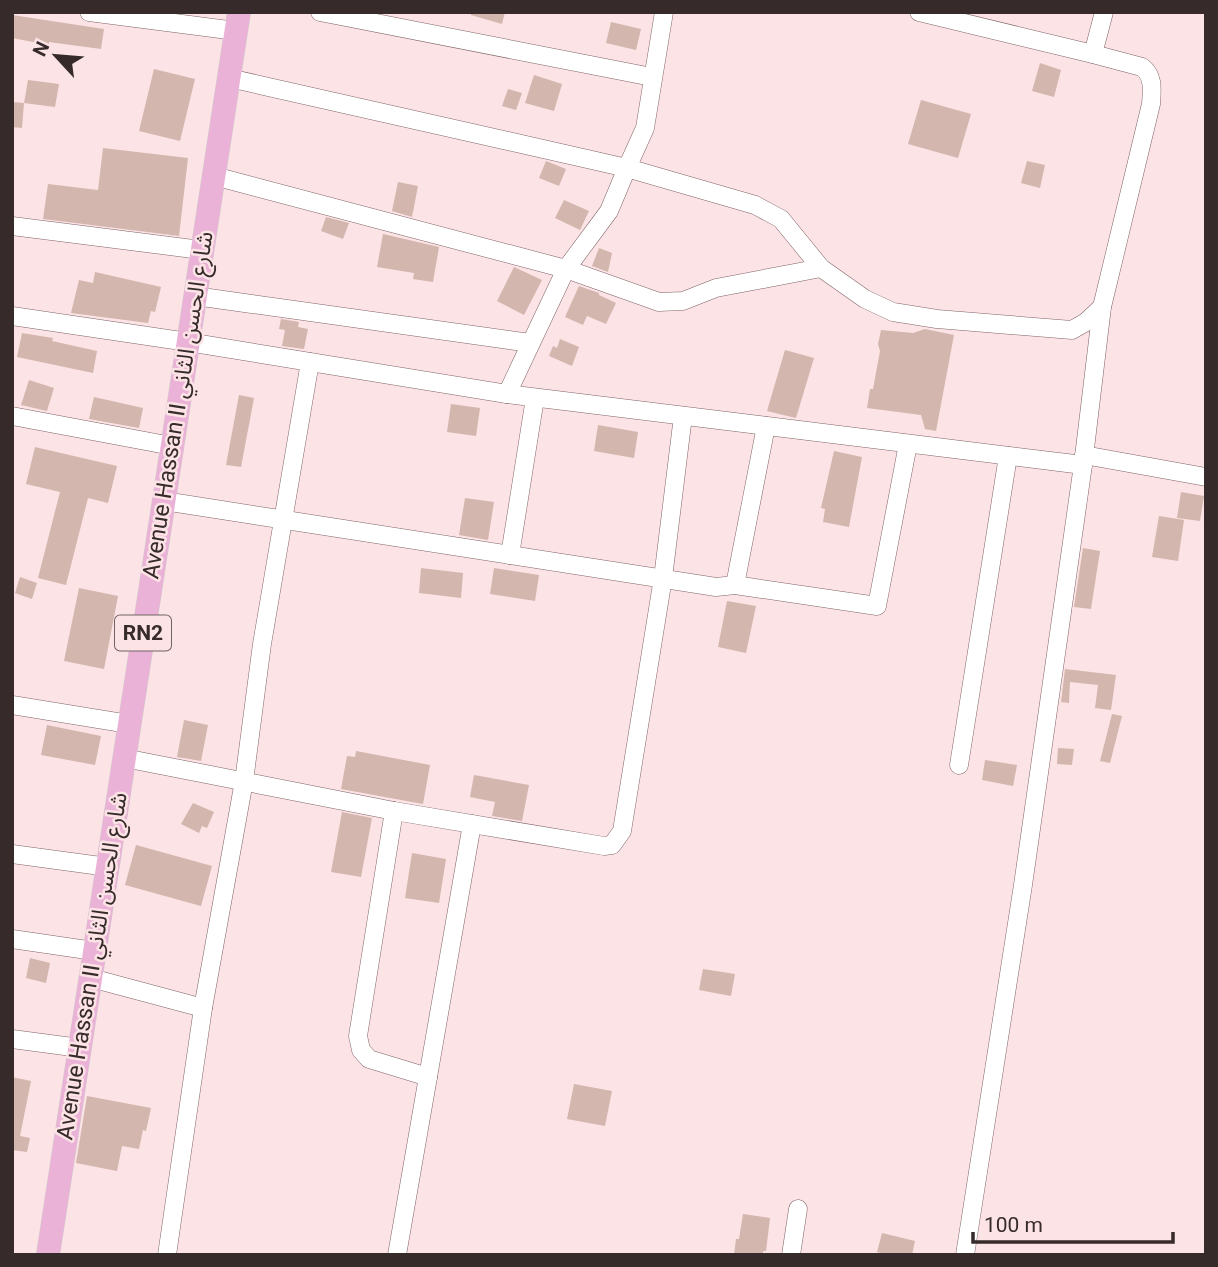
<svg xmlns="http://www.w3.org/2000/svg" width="1218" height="1267" font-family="Roboto,'Noto Sans Arabic',sans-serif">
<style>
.building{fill:#d3b6ad}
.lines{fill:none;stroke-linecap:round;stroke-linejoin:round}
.minor-casing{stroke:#7f6467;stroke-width:19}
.major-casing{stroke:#cfcccc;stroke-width:24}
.minor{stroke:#fff;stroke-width:18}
.major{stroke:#ebb2d7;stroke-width:23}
.labels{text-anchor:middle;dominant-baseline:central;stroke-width:5;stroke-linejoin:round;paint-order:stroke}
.shield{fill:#fce3e5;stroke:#716263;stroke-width:2}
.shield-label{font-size:21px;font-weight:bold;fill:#362a2b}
.street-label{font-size:23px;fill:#362a2b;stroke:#fce3e5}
</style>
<rect width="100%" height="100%" fill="#fce3e5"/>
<g class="building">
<polygon points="471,12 505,12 502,24 471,15"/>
<polygon points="12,15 104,29 101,49 49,42 49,45 12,38"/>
<polygon points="611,22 641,29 636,50 606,43"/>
<polygon points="1040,63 1061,70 1054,97 1032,91"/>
<polygon points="154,69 195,79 180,141 139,131"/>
<polygon points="534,75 562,84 554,111 525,103"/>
<polygon points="28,80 59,84 55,107 24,103"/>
<polygon points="508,89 522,93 516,110 502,106"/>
<polygon points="921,100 971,114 958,158 908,144"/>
<polygon points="12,102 24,103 22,128 12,127"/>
<polygon points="103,148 188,158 179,236 43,219 48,184 98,190"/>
<polygon points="546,161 566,169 559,186 539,178"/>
<polygon points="1027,161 1045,165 1040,188 1021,183"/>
<polygon points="398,182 418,186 412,217 392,211"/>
<polygon points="564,200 589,211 580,230 555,218"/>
<polygon points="326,217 349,223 343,239 321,231"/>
<polygon points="383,234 439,247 433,282 413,279 414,273 377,267"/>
<polygon points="599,248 612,253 608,272 592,266"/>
<polygon points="514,267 542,280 524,315 497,301"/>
<polygon points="95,272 161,287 155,312 151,311 148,323 71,313 79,280 93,283"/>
<polygon points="579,286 599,293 599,295 616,303 606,324 587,316 583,325 565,317"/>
<polygon points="281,319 299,322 298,327 308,329 304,349 282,346 285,330 279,329"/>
<polygon points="925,329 954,335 936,431 925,429 921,415 867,408 870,389 873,389 880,351 878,344 881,330 913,333"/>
<polygon points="22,333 53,338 52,341 97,351 93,373 17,357"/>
<polygon points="560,339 579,347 572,366 549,356 553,346 557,348"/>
<polygon points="785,350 814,358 796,418 767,411"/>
<polygon points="29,380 54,388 47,411 21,405"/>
<polygon points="239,395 254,398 241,467 226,465"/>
<polygon points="94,397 143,408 139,428 89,419"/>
<polygon points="451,404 480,408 476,436 447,432"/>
<polygon points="598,425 638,432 634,458 594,451"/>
<polygon points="35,447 117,466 108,503 88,498 66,585 38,578 60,492 26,484"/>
<polygon points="834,451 862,457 849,527 823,522 825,509 821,508"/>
<polygon points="1181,492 1204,496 1200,521 1177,518"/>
<polygon points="465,498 494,502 488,540 459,535"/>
<polygon points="1159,516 1184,520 1178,561 1152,557"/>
<polygon points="1083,548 1100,551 1091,609 1074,607"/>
<polygon points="421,568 463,573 461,598 419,593"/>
<polygon points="494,568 539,575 535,601 490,594"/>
<polygon points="20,577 37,583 32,599 15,593"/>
<polygon points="79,588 118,596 104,669 64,661"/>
<polygon points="727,601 756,606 746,653 718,647"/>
<polygon points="1065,669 1116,675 1111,710 1095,708 1098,685 1070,682 1069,703 1061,702"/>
<polygon points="1112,714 1122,716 1110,763 1100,761"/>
<polygon points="184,720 208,725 201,761 177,757"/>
<polygon points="47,725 101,736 95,765 41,755"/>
<polygon points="1058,748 1074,749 1072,765 1057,764"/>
<polygon points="356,751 430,765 423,804 341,789 347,756 355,757"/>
<polygon points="985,760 1017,765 1013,786 982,780"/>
<polygon points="474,775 529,785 522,821 492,816 495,802 470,797"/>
<polygon points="193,803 214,812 207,828 202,826 199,833 181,824"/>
<polygon points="342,812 372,818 361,877 331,872"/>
<polygon points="136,845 212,866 201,906 125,885"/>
<polygon points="412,853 446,859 439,903 405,898"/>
<polygon points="30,958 50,963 46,983 26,978"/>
<polygon points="703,969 735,974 731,996 699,990"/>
<polygon points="12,1077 31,1081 20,1136 30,1138 27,1152 12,1150"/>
<polygon points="574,1084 612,1091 605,1126 567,1119"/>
<polygon points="87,1096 151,1108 146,1131 143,1130 139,1149 122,1146 117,1171 76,1163"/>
<polygon points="743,1214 770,1218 766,1251 763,1251 763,1255 734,1255 736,1239 739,1239"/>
<polygon points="882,1233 915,1241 912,1255 889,1255 877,1252"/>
</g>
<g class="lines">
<defs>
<g id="minor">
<polyline points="89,12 236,31"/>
<polyline points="320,12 652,77"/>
<polyline points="664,12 645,128 627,168 755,205 781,219 821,268 865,299 893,312 937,319 1072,330 1086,322 1102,307"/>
<polyline points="919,12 1093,54 1104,12"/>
<polyline points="229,78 627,168 609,211 566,269 507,394"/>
<polyline points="214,176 566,269 659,302 683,301 716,288 821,268"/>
<polyline points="12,226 201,250"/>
<polyline points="195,296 530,343"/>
<polyline points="12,316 188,342 507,394 1083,465"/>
<polyline points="12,416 172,446"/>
<polyline points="1084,455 1206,477"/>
<polyline points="164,501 716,587 735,585 877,606 908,444"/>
<polyline points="510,555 535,398"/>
<polyline points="735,585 766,426"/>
<polyline points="12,705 129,724"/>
<polyline points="124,758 394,811 604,846 612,845 622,831 663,578 683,416"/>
<polyline points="959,765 1008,456"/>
<polyline points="394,811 358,1036 361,1050 369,1059 428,1077"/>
<polyline points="12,854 108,867"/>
<polyline points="12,939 94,951"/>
<polyline points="91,978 203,1008"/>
<polyline points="12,1039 80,1048"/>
<polyline points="167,1255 203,1008 244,781 262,644 310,362"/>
<polyline points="397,1255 472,824"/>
<polyline points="791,1255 798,1209"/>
<path d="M965 1255 1023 885 1083 465 1102 307 1151 104C1152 90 1154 76 1142 67L1093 54"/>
</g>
<polyline id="major" points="48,1255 239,12"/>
</defs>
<use href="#minor" class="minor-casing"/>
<use href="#major" class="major-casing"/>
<use href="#minor" class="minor"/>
<use href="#major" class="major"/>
</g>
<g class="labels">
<rect class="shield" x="115" y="615.5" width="56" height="35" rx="5"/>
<g class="shield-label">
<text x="143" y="633">RN2</text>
</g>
<g class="street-label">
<text transform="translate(178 405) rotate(-81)">Avenue Hassan II شارع الحسن الثاني</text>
<text transform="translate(92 966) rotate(-81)">Avenue Hassan II شارع الحسن الثاني</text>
</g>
</g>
<rect width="1218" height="1267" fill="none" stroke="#362a2b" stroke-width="28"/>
<g transform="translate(56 56) rotate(296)" stroke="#fce3e5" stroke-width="5" paint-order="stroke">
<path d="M0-5L12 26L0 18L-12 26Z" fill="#362a2b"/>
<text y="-10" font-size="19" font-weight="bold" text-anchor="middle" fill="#362a2b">N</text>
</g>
<path d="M973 1232v10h200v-10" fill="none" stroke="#362a2b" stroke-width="3.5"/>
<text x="984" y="1232" font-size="21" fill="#362a2b" stroke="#fce3e5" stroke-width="5" paint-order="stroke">100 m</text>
</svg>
